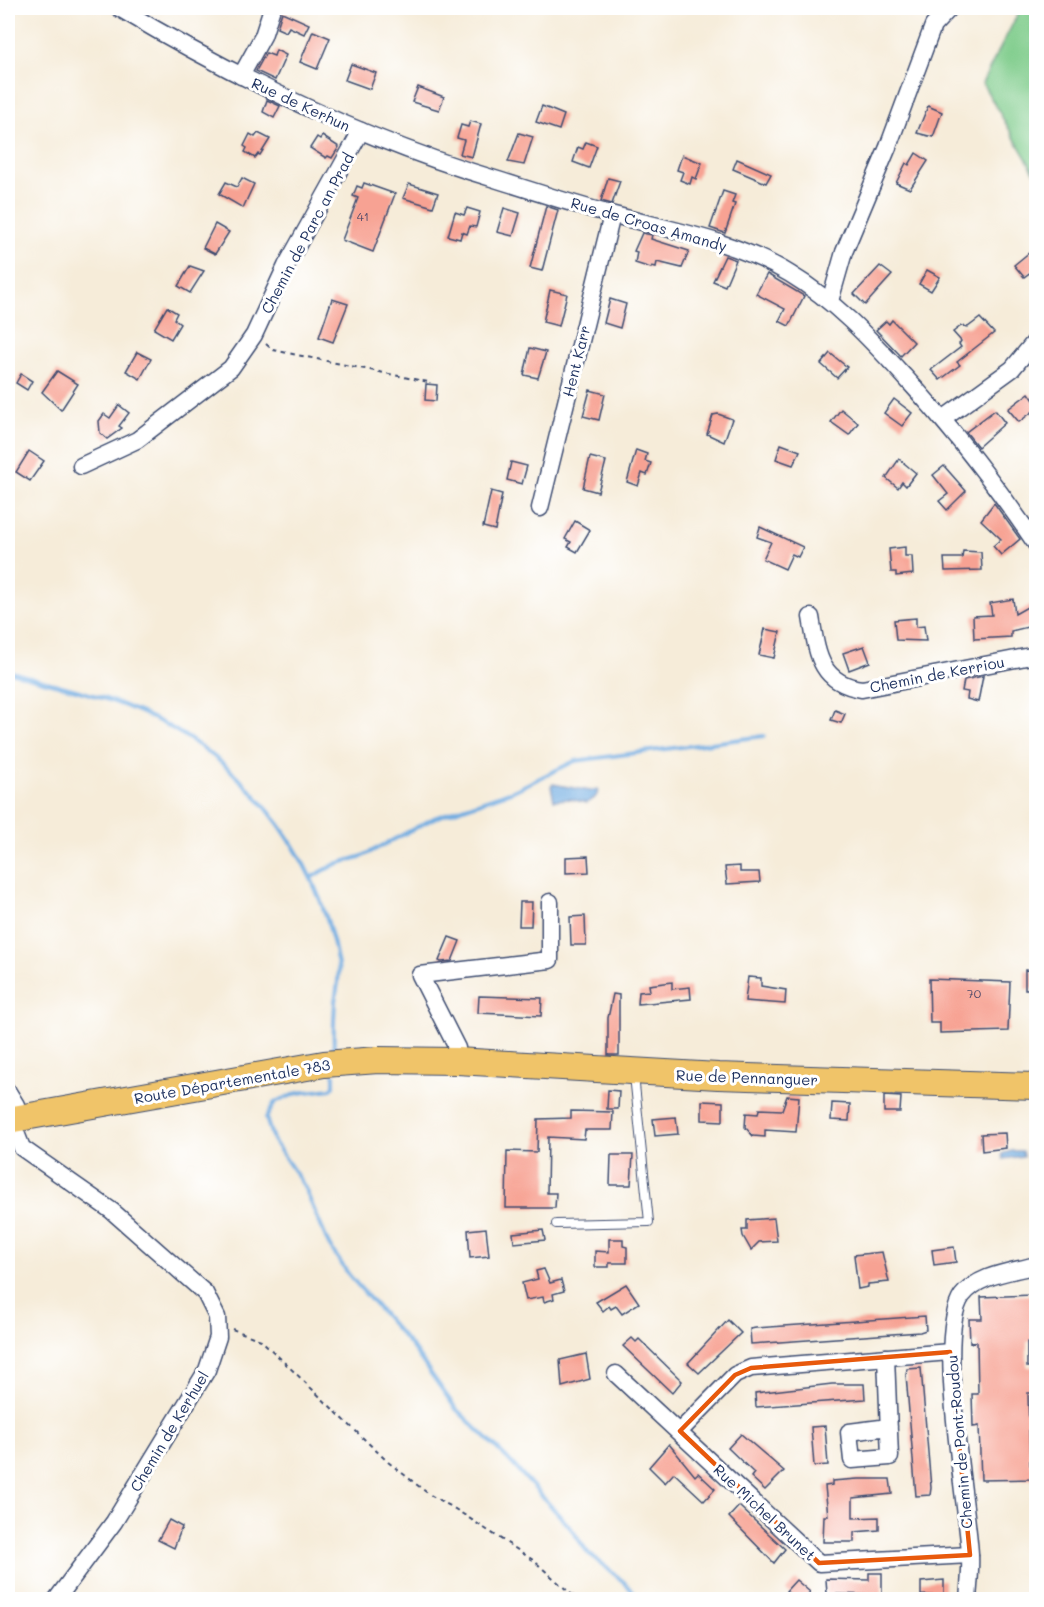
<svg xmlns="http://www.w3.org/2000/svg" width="1044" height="1607" font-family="Mali,sans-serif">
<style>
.green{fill:#7fcc8b;stroke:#4d7e74;stroke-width:1.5}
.water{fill:#70ace1;stroke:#466ea0;stroke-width:1.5}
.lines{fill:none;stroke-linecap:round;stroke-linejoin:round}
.stream{stroke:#70ace1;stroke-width:4}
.building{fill:#f7a293}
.service-casing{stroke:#3c4b70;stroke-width:10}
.minor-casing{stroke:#3c4b70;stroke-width:19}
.primary-casing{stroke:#3c4b70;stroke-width:28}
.path{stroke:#3c4b70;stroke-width:2;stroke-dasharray:4.5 4.5;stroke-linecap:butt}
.service{stroke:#fff;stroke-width:8}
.minor{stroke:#fff;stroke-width:16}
.primary{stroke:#f0c469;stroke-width:26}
.marked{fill:none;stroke:#e8590c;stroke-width:4.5;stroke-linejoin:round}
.labels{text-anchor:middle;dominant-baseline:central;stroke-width:6;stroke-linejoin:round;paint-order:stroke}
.number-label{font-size:12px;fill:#524c6b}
.street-label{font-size:15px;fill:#1b2f5e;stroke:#fff}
</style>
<rect width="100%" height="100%" fill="#fff"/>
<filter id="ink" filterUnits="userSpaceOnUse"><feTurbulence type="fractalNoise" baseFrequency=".0167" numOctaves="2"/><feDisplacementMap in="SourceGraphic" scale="12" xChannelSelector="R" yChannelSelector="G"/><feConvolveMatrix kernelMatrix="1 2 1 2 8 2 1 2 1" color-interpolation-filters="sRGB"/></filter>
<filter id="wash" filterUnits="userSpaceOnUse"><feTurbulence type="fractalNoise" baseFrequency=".008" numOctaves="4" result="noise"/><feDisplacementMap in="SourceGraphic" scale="24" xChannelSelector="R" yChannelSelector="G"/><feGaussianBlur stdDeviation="1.35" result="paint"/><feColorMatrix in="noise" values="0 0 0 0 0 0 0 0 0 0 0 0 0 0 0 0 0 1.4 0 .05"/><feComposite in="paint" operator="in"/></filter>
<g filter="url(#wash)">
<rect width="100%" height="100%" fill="#f6ecd9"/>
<polygon class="green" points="1021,8 1036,8 1036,175 982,83"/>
<g class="water">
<path d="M553 784 590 791 598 789C598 797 593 800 586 803L571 799 554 800 551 786Z"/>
<polygon points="1012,1151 1022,1151 1023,1156 1003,1159 1002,1154"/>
</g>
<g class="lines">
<g class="stream">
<path d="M8 671C46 683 88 691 125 706 236 749 318 847 338 965 340 976 337 989 335 1001 334 1018 333 1034 334 1051"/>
<polyline points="312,877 336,864 363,856 434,818 513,791 575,761 764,736"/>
<polyline points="334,1075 334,1086 331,1089 298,1093 275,1102 266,1118 273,1140 304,1186 329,1245 349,1275 412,1347 456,1409 507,1458 570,1527 588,1553 624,1582 640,1600"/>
</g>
</g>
<g id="blocks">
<g class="building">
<polygon points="282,12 309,24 304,34 289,27 286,32 277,28"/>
<polygon points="313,31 330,38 317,69 300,62"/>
<polygon points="276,50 286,55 275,80 256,71 266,53 274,56"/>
<polygon points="351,64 376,73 370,89 345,80"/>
<polygon points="418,87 444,97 439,110 412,102"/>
<polygon points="267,100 280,106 274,118 263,112"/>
<polygon points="542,106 564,115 559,130 536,122"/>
<polygon points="928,106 942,112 933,137 917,133"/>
<polygon points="470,121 481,124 472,157 460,154 464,140 457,138 461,125 468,127"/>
<polygon points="258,133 270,139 260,155 258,154 255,158 245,152 247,148 244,146 250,134 255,137"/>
<polygon points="519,133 533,137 524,165 508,162"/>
<polygon points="322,136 339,147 332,158 328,156 326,158 310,148 317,137 320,139"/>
<polygon points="586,142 597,146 589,168 573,162 578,147 583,149"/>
<polygon points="916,153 928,161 910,189 896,183 906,163 909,165"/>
<polygon points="682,155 702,163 696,179 692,177 690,184 680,180 683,172 677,170"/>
<polygon points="737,159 771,174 766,183 733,169"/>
<polygon points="242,178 254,184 243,208 219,194 226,182 237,187"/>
<polygon points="608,178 620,181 612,204 601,201"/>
<polygon points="364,183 395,194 373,252 342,240 358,198 353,196 357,186 362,188"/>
<polygon points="409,184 438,193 433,207 403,198"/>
<polygon points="723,191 735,195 732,203 735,204 725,233 710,228"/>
<polygon points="546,206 558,210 542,271 530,268"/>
<polygon points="467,208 480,212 476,227 470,226 467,234 462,232 460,239 448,236 455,212 464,215"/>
<polygon points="504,208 520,213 513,236 497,232"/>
<polygon points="215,224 229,232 215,254 203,248"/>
<polygon points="642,233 652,235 651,239 689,251 682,268 657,262 656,267 652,266 651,268 635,263 637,252 634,251"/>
<polygon points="1036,247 1036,268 1024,277 1014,265"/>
<polygon points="725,256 736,260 725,286 713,281"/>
<polygon points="190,266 204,271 190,293 178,286"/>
<polygon points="880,266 892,275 865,305 854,294"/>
<polygon points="927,270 940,277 931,291 919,284"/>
<polygon points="767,274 804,296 789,326 779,321 785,309 756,294"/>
<polygon points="550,290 567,294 559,326 543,322"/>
<polygon points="332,299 348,304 333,342 319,337"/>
<polygon points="610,299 626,304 620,328 604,323"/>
<polygon points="167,307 177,313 174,319 180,324 171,339 154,329"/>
<polygon points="980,318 994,333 957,362 960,365 940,380 931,370 961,347 959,344 961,341 953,332 961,326 968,327"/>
<polygon points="892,320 914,342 901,356 876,330 886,321 889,324"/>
<polygon points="530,348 546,352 538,378 524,375"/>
<polygon points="137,352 151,359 140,379 126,371"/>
<polygon points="830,353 847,367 837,378 821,364"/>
<polygon points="57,371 78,384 61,410 42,392"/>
<polygon points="21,374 32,381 27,390 16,383"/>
<polygon points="426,384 437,385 436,401 425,400"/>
<polygon points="590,390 605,394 599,420 583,416"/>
<polygon points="1029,393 1036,403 1036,409 1019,422 1008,409"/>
<polygon points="894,399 912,413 902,426 884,413"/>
<polygon points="119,405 129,413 119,426 122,428 107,439 100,433 99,421 104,414 110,418"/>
<polygon points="841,409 858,423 849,435 831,422"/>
<polygon points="995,410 1005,423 978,447 966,432"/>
<polygon points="718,414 732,419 724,442 707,434 713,415"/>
<polygon points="781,444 800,451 793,465 776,459"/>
<polygon points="636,450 647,454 645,461 651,463 647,475 642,473 638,486 627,482"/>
<polygon points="29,451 44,461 30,481 16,472"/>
<polygon points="590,457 606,461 598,492 583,488"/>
<polygon points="899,459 916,473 906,486 902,482 898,488 886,478"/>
<polygon points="511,462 527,466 522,484 507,480"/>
<polygon points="944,466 966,491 947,510 939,501 948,494 933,475"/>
<polygon points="491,491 502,494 495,530 483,527"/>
<polygon points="994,503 1020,539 1001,555 993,546 1001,539 981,520"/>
<polygon points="575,521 590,530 577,552 568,547 571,542 565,539"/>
<polygon points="760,527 803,547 798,557 792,554 785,569 763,559 771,542 757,537"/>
<polygon points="905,547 905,556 912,556 913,574 896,576 896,572 891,572 889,549"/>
<polygon points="963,551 981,552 982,570 945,571 944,558 962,558"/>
<polygon points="1013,599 1015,614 1036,602 1036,625 1011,631 1011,637 974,639 973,616 992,615 990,603"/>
<polygon points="916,618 916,627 924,626 926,641 896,640 894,620"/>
<polygon points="765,629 780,632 774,658 759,655"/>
<polygon points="864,646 870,662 849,670 843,653"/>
<polygon points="983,676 978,702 967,699 968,692 962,691 964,680"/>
<polygon points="835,710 845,714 841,723 831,720"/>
<polygon points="588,856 589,872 566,873 566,857"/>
<polygon points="740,866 740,872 759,872 760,882 727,884 725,867"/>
<polygon points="520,902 532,902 531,926 519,926"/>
<polygon points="585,916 586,945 571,945 570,917"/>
<polygon points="449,937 460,941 452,961 441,962 439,961"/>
<polygon points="1025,970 1036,971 1036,989 1025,989"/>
<polygon points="748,977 761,978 761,986 786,990 785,1004 745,1001"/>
<polygon points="929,979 1010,982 1008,1031 940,1033 940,1023 930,1023"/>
<polygon points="672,982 672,989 690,987 691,999 638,1004 639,992 650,991 649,985"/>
<polygon points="613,994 619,995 619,1055 608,1055 608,1018"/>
<polygon points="479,996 542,998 541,1016 478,1013"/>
<polygon points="608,1090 619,1091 618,1109 607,1109"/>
<polygon points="787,1096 799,1097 796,1132 765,1130 765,1137 753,1136 745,1127 746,1113 758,1114 759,1109 782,1110"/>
<polygon points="884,1096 901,1097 900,1112 884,1112"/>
<polygon points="702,1101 723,1102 723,1121 702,1120"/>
<polygon points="832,1103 850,1104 849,1121 831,1120"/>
<polygon points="571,1111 613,1112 612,1130 585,1130 584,1139 548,1137 547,1193 556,1193 555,1208 506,1208 507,1151 537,1152 538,1119 571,1118"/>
<polygon points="676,1117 678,1134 655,1136 653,1119"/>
<polygon points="1005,1133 1006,1148 982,1151 981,1134"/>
<polygon points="611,1155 633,1155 631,1185 610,1185"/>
<polygon points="774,1218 777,1241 759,1242 751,1250 743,1236 742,1230 747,1230 747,1220"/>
<polygon points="486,1228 489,1256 470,1258 468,1230"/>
<polygon points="543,1230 545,1240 514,1243 513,1233"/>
<polygon points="609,1239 623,1239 623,1246 627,1247 627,1263 609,1263 609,1267 595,1267 595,1251 609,1252"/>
<polygon points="954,1247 956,1262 934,1265 932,1250"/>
<polygon points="882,1252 889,1282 868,1284 868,1287 858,1289 854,1255"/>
<polygon points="544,1269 550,1283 561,1280 564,1291 553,1294 554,1299 544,1302 543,1297 526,1300 522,1283 538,1279 536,1271"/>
<polygon points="626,1284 639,1303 622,1314 616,1306 611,1309 609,1306 603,1311 596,1302"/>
<polygon points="1031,1295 1032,1341 1027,1342 1027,1367 1036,1367 1036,1393 1028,1393 1030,1465 1036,1465 1036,1476 1033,1479 981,1480 979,1426 973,1427 972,1394 978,1394 977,1342 970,1343 969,1319 982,1319 981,1297"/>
<polygon points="925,1316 926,1330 920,1332 751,1344 750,1329 756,1328"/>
<polygon points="728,1320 741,1333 699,1373 688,1363"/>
<polygon points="632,1338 636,1342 639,1339 682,1381 672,1393 623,1346"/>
<polygon points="586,1354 590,1379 562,1387 560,1360"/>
<polygon points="921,1368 931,1488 930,1495 916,1496 906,1375 907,1369"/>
<polygon points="832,1384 864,1384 865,1399 756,1407 755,1393"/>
<polygon points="825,1426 828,1465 814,1466 811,1427"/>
<polygon points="741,1434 784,1471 765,1490 751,1477 754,1473 728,1448"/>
<polygon points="669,1444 695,1476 698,1473 715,1489 704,1501 674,1473 665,1483 649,1467"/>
<polygon points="858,1479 890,1479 892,1494 853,1498 853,1518 879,1517 879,1530 854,1532 854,1542 823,1542 824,1516 828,1516 825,1486 832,1485 832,1481"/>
<polygon points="739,1506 785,1549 774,1563 729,1517"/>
<polygon points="169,1520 182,1527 174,1548 158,1540"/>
<polygon points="869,1573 882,1573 882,1595 827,1594 826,1579 869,1580"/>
<polygon points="796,1580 810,1592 803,1599 796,1599 786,1591"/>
<polygon points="944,1580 944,1596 921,1595 921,1582"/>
</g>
</g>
</g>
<g filter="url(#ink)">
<use href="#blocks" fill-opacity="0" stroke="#3c4b70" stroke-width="1.5"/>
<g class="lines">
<defs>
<polyline id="service" points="556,1224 649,1222 634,1075"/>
<g id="minor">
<path d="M119 8C238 79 364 140 498 180 536 192 575 205 614 215 674 231 736 241 790 274 835 301 869 338 904 376 953 429 996 485 1036 544"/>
<polyline points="241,76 263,36 272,8"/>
<polyline points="830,301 844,252 888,147 933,26 950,8"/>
<polyline points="943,419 1012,369 1036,340"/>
<polyline points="81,466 137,440 231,368 254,335 286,266 361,131"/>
<polyline points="540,508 612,215"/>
<path d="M811 617C817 652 819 683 862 689L1036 655"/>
<polyline points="457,1061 457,1048 420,975 550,960 550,902"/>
<polyline points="8,1092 16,1105 11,1120 22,1148 112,1211 205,1293 217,1317 218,1337 207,1370 114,1522 56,1600"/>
<polyline points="886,1357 890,1457 852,1460 849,1432 889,1427"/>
<polyline points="616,1374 819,1563 970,1555"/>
<polyline points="680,1431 735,1375 751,1368 950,1352"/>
<path d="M968 1600C969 1584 971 1569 970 1554 967 1501 935 1334 962 1296 979 1274 1012 1272 1036 1265"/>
</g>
<polyline id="primary" points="8,1120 324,1064 378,1060 457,1061 718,1076 1036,1086"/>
</defs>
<use href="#service" class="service-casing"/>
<use href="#minor" class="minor-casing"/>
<use href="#primary" class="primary-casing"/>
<g class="path">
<polyline points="266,344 273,350 428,382"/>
<polyline points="232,1329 261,1340 388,1462 430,1495 452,1507 533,1560 578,1600"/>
</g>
<use href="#service" class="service"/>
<use href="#minor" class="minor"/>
<use href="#primary" class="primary"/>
</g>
</g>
<path class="marked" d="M950 1352 970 1555 819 1563 680 1431 735 1375 751 1368Z"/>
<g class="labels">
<g class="number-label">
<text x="363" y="216">41</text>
<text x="974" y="993">70</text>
</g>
<g class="street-label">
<text transform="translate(301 104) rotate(25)">Rue de Kerhun</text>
<text transform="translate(649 224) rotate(16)">Rue de Croas Amandy</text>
<text transform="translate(307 233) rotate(-62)">Chemin de Parc an Prad</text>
<text transform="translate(576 361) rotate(-76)">Hent Karr</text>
<text transform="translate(937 674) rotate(-11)">Chemin de Kerriou</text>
<text transform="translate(747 1077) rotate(2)">Rue de Pennanguer</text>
<text transform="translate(232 1081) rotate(-10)">Route Départementale 783</text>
<text transform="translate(169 1431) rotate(-59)">Chemin de Kerhuel</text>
<text transform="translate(959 1442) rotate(-95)">Chemin de Pont-Roudou</text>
<text transform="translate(765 1512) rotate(43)">Rue Michel Brunet</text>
</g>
</g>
<rect width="1044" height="1607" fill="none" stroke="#fff" stroke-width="30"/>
</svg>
